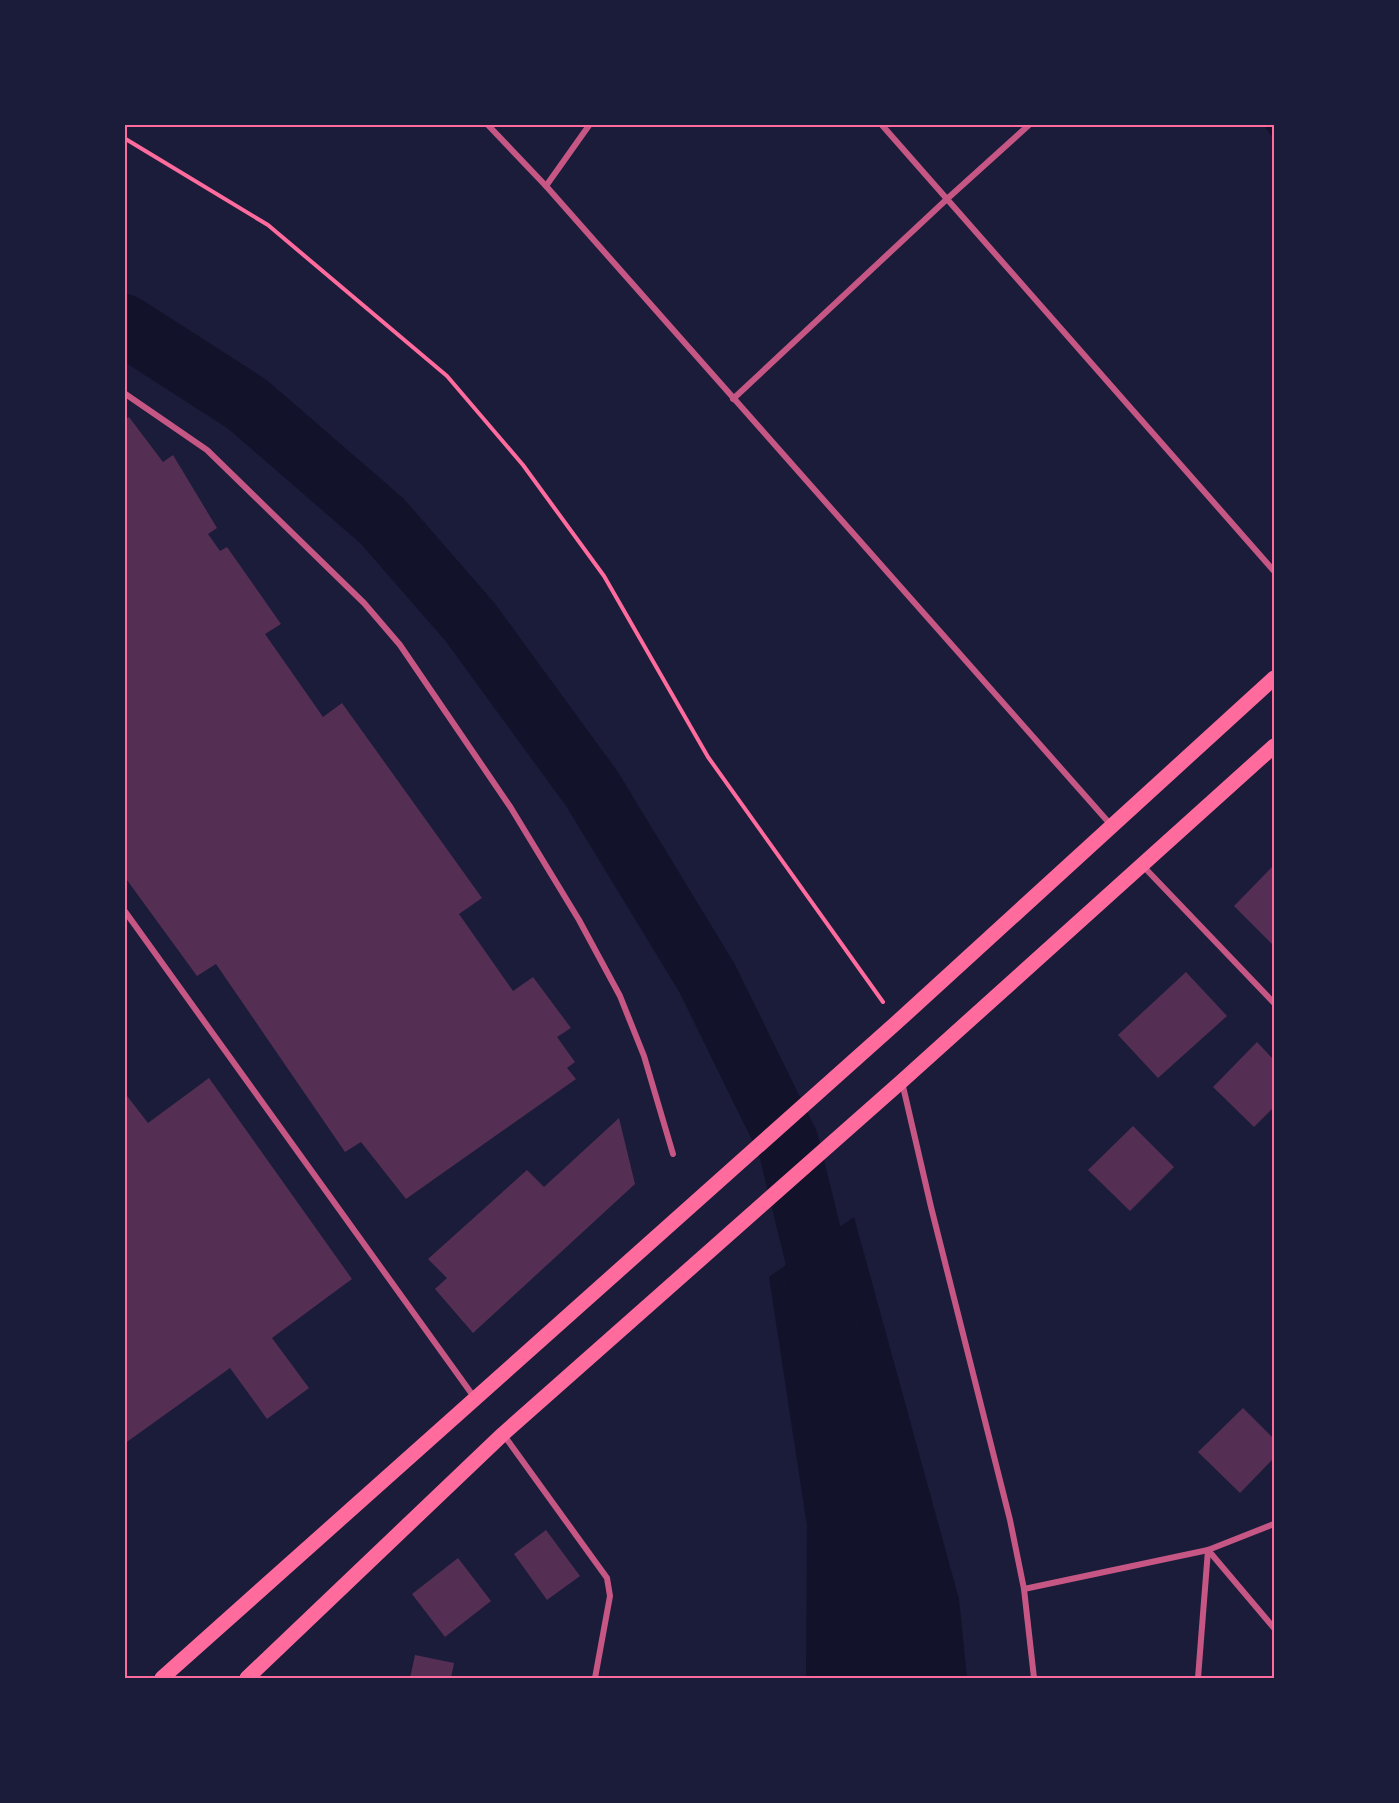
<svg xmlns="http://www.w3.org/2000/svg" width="1399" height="1803" font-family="'IBM Plex Sans',sans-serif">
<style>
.water{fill:#12122b}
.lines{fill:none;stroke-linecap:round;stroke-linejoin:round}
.stream{stroke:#12122b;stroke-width:10}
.river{stroke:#12122b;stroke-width:62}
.building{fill:#542f53}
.path{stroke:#ff6b9d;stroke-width:4}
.minor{stroke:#c65784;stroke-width:6}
.primary{stroke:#ff6b9d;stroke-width:15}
.neatline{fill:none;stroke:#ff6b9d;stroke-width:2}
</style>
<rect width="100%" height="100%" fill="#1b1b3a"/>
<polygon class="water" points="854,1217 959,1599 967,1678 806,1678 807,1526 769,1277"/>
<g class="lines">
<polyline class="stream" points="1269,124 1274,131"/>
<polyline class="river" points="124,325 247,404 382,521 470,622 592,789 707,978 788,1143 833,1327"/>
</g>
<g class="building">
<polygon points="129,417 163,462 173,455 217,528 208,534 220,551 227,547 281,624 265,634 323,717 342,703 482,898 459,914 513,991 533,977 571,1028 557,1037 575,1062 567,1068 576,1079 406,1199 361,1142 345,1152 216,964 197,976 124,876 124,420"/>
<polygon points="1274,865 1274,946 1234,906"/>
<polygon points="1186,972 1227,1016 1158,1078 1118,1035"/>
<polygon points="1257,1042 1274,1060 1274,1107 1254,1127 1213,1087"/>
<polygon points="209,1078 352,1279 272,1338 309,1388 267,1419 230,1368 124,1444 124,1092 148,1123"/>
<polygon points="619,1118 635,1184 473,1333 435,1289 447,1278 428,1259 527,1170 544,1187"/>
<polygon points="1133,1126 1174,1167 1130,1211 1088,1170"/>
<polygon points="1243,1408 1274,1439 1274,1458 1240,1493 1198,1452"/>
<polygon points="546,1530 580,1576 547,1600 514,1554"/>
<polygon points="458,1558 491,1601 445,1637 412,1594"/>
<polygon points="415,1655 454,1663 451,1678 410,1678"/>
</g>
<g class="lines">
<polyline class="path" points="124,138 268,225 447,376 523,465 604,576 708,757 883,1002"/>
<g class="minor">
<polyline points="487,124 546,186 1111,825"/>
<polyline points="881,124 1274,571"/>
<polyline points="546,186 590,124"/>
<polyline points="124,393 207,450 364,603 400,645 511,808 579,920 620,996 644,1056 673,1154"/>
<polyline points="733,399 947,199 1030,124"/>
<polyline points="1142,865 1274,1003"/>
<polyline points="124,910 474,1397"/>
<polyline points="902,1082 931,1207 1010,1520 1024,1589 1034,1678"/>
<polyline points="503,1434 607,1578 610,1596 595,1678"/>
<polyline points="1208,1550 1274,1628"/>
<polyline points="1024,1589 1208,1550 1274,1524"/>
<polyline points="1198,1678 1208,1550"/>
</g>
<g class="primary">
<polyline points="162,1678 896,1023 1274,678"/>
<polyline points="247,1678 503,1434 902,1081 1274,746"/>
</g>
</g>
<rect width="1399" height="1803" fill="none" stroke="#1b1b3a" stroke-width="252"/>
<rect x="126" y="126" width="1147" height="1551" class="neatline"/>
</svg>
